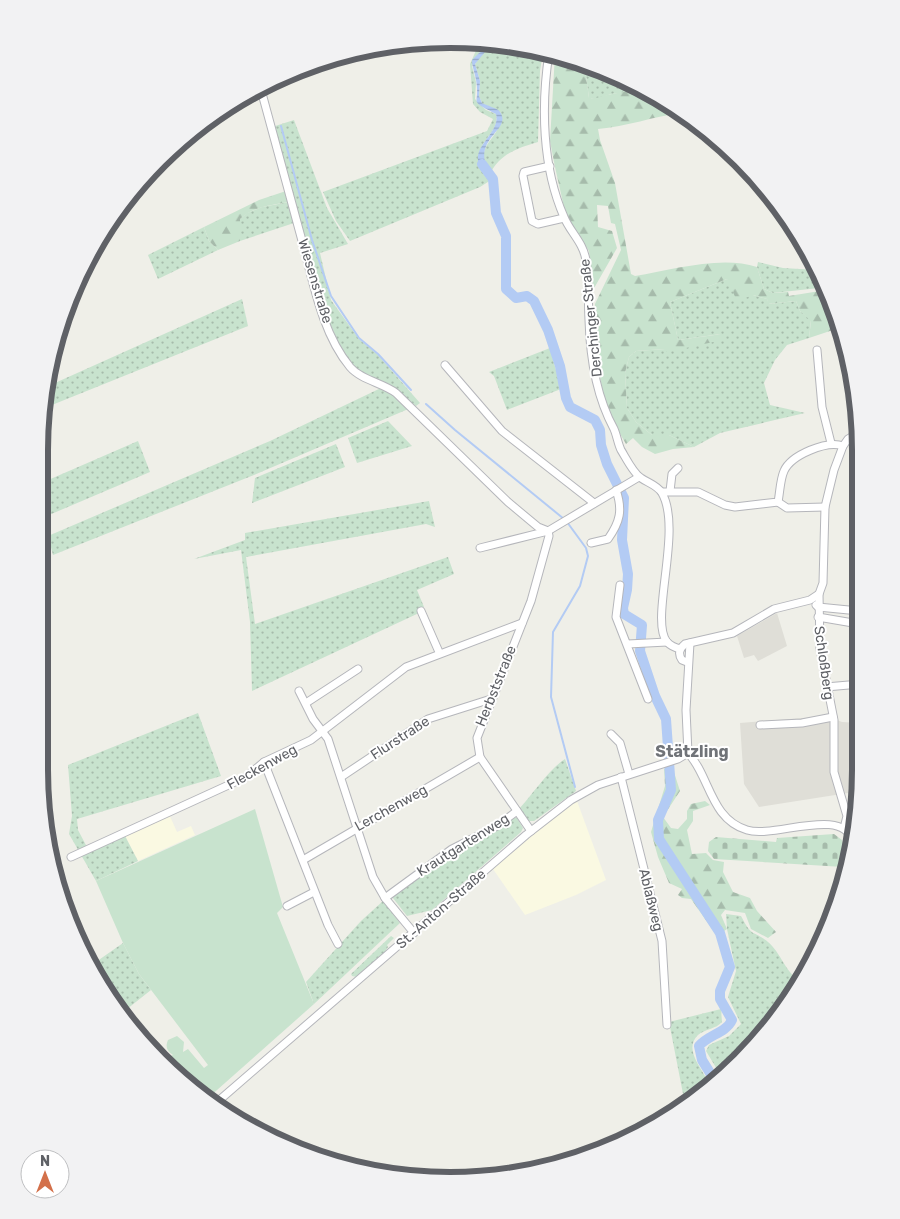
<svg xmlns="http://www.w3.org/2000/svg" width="900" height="1219" font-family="Rubik,sans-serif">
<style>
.commercial{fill:#faf9e2}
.education{fill:#dfded7}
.grass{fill:url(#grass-dots)}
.forest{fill:url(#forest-firs)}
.cemetery{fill:url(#cemetery-stones)}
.pitch{fill:#c8e3ce}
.water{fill:url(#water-rules)}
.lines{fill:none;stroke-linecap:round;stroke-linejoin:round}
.stream{stroke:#b3cbf4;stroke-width:2}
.river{stroke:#b3cbf4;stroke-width:10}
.minor-casing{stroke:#b5b6bb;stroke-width:9}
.minor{stroke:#fff;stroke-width:7}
.labels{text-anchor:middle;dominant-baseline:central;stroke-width:4;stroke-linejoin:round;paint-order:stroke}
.street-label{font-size:14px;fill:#5f6166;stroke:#fff}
.quarter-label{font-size:16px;font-weight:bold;fill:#707378;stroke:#fff}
.rim{fill:none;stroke:#5f6166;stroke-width:6}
</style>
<defs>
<pattern id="grass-dots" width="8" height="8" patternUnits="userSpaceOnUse" patternTransform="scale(1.25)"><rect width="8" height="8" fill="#c8e3ce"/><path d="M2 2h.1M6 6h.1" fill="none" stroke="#a6bbab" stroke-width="1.8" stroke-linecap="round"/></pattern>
<pattern id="forest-firs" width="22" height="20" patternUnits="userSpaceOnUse" patternTransform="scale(1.25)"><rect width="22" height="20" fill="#c8e3ce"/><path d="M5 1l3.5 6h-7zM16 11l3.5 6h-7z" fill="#a6bbab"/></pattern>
<pattern id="cemetery-stones" width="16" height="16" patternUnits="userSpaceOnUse" patternTransform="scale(1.25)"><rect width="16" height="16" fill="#c8e3ce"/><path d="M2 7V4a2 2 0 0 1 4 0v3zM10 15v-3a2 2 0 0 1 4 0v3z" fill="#a6bbab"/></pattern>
<pattern id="water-rules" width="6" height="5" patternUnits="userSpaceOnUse" patternTransform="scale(1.25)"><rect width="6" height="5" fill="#b3cbf4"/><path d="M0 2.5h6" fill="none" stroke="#95a8c9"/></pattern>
</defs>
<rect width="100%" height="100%" fill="#efefe8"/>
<g class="commercial">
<polygon points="577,801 606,880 576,895 525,915 493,869 535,833"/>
<polygon points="169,814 177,832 191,826 195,835 138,861 124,834"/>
</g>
<g class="education">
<polygon points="777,613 787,646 758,661 754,655 744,658 737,636"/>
<polygon points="827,716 842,722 860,723 860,796 856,820 848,793 759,807 744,784 740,723"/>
</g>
<g class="grass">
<path d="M424 40 476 41 482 48 472 66 476 82 475 99 486 110 496 114C501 132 474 143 479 163 482 170 487 173 491 180L480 187 350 241 336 221 323 192 487 131 493 119 480 112 473 104 470 64 478 46 474 43H431Z"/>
<path d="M483 42H503L543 52 540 71 538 142C518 148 499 154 490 174 471 142 502 142 501 113L482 103 479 96 480 81 475 64 487 46Z"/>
<polygon points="584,62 647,90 611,94 597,99 589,98"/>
<polygon points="294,120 327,208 348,244 320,253 331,300 359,339 377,354 420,403 416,406 390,385 356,370 343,352 325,313 272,127"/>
<polygon points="289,202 294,223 240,241 240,219 247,213 262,207"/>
<polygon points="204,227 209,241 218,250 158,279 148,255"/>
<polygon points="758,262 783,268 817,270 825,285 819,288 773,293 764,289 757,267"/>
<polygon points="727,279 753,295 767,299 769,304 796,301 800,311 811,320 809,338 787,345 775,360 764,383 770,405 805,413 720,433 694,447 669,435 652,435 636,422 627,408 625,373 629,357 636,351 665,349 721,334 678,340 670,302"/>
<polygon points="242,299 248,326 42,409 46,387"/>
<polygon points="550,348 561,389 507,410 494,376 489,372"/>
<polygon points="383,387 390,390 408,409 406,410 254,475 53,555 48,536 270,441"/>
<polygon points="388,421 412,446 357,463 348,438"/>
<polygon points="138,441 150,472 42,518 39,509 39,484"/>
<polygon points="336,444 345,467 252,503 255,478"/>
<polygon points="429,501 435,527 426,524 246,557 255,624 448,557 454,574 417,590 424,607 417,610 419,613 252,691 250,622 241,550 194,559 245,540 245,533"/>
<polygon points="198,713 221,776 77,819 78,830 88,849 124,834 138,861 96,881 69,834 72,816 68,765"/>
<path d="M565 759 576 791 534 821H527L519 809C533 794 549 769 565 759Z"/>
<polygon points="513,817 517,818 523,828 521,832 432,910 407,916 393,898 393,895 459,848"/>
<polygon points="383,901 400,923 314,1004 306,982 361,921"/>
<path d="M726 914 741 916C753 939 752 929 768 942 782 954 784 971 801 982L759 1040 721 1076 706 1051 709 1045 729 1036 741 1024 728 997 736 971 727 929Z"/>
<polygon points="391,936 394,938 387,945 388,947 382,956 357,977 352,976 351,974"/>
<polygon points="123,943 139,974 151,990 122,1013 108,997 93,964"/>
<path d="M721 1009 722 1022C716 1029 705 1029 698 1035 682 1050 705 1071 710 1086L701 1095 685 1104 669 1022Z"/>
</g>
<g class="forest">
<path d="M555 54 584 62 589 98C598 99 604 95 612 94 650 87 653 92 682 113 654 116 626 127 598 129L600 140 615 183 631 274 635 276C672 270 721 255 757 267L764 289 773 293 788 292 789 296 826 290 827 288C835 301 833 316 833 330L809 338 811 321 800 311 796 301 768 304 767 299 753 295 737 301 727 279 670 302 678 340 722 334 718 341 667 352 665 349 636 351 629 357 625 373 627 408 636 422 652 435H669L694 447 673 449 655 454 642 447 633 438 626 444 606 410 594 343 595 304 621 250 615 224 611 223 608 206 597 205 598 227 612 231 617 248 593 290 589 251 566 216 555 167 550 141Z"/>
<path d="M286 191 289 202C271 205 253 207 240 219V241L218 250 209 241 204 227 259 200Z"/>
<polygon points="672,766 680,791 663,817 671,828 678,829 687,819 687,811 691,804 705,801 710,805 693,811 693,821 687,830 692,854 706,853 713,860 724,862 723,872 733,892 750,898 757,911 776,932 768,938 751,929 745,913 725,910 721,915 727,929 717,936 691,899 682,898 678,895 682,889 669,883 658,857 651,832 665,786 664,769"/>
</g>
<polygon class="cemetery" points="834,834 842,840 845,851 843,867 714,859 708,851 709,842 716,837 776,842 777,838"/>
<path class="pitch" d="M255 809 283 907 277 913 314 1004 208 1098 179 1078 162 1059 173 1055C167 1051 165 1047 168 1040L177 1036 184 1042 183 1052 188 1049 204 1068 208 1065 139 974 123 943 96 881Z"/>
<path class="water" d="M476 41 483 42 487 46 485 52 475 64 480 81 479 96 482 103C487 106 498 108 500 112 513 131 469 138 490 174L488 176C459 151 502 136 496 114 466 98 481 107 476 80 475 73 472 67 472 60L481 51 482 48Z"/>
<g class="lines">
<g class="stream">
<polyline points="281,126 312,240 331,296 359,338 378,354 411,390"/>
<polyline points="426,404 455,430 564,519"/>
<polyline points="567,522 586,548 588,556 580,586 553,632 551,697 575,787"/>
</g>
<path class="river" d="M482 164 493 179 496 213 506 236V289L516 298 527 296 534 301 548 330 560 366 566 398 570 407 595 420 600 430 601 445 607 464 624 498 622 540 628 574 627 590 623 608 624 614 642 625 640 651 655 696 666 719 671 790 658 820 659 839 720 933 730 967 720 991V999L732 1020C726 1033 708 1035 699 1046L702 1060 715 1081"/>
<defs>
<g id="minor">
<path d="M549 53C541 105 542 167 564 217 570 232 583 242 586 260 589 280 588 300 589 320 590 357 596 396 614 429 617 436 618 444 621 450 626 458 633 473 641 478 648 483 657 485 662 493 683 530 649 620 667 642 670 645 676 648 680 649"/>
<path d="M260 86C274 136 287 187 301 237 313 280 321 332 350 367 361 380 383 383 396 393L508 502 538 527 548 531"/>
<polyline points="550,166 524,172 523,176 532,221 538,224 564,218"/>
<polyline points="817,350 822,407 831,443"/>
<polyline points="445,365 502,431 594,503"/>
<polyline points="670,491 672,474 678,468"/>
<path d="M662 492H698L725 505 735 507 778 502C780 492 780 480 784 471 791 455 827 440 843 446"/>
<polyline points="778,502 787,508 825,507"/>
<path d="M591 543 608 539C620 522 623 510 616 490"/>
<polyline points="480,548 548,531 639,477"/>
<polyline points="620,585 616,617 648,699"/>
<polyline points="819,594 820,649 834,720 834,772 847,816 844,828"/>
<polyline points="816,605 818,607 859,611"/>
<polyline points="421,611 439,652"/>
<polyline points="818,617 859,624"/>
<polyline points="628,644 667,642"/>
<path d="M687 662 682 660C678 654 679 649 685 644L733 633 774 609 810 600 819 594 823 583 825 507 834 470 843 446 848 439 858 433"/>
<polyline points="826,687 860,684"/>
<polyline points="299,691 313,719 328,739 373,877 385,898 414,933"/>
<polyline points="306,703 358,669"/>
<polyline points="760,725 802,723 833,717"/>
<polyline points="611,734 620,743 629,774"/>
<path d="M688 753C710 776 710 819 747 830 774 839 843 805 853 842"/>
<polyline points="688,753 686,710 690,643"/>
<polyline points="264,762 328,925 338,944"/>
<polyline points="341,777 428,719 491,699"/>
<polyline points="621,777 662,941 667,1025"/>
<polyline points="531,831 480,757 477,738 531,601 549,536 548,531"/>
<polyline points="71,857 246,777 264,762 311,740 406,667 522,623"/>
<polyline points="303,860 480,757"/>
<polyline points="385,898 452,849 497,826 517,811"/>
<polyline points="287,906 314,892"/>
<polyline points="216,1103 526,835 571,800 598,785 678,759 688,753"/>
</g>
</defs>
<use href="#minor" class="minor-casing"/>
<use href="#minor" class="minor"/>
</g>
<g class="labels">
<g class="street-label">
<text transform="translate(315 281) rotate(73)">Wiesenstraße</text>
<text transform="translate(591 318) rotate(-96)">Derchinger Straße</text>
<text transform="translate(824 663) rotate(82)">Schloßberg</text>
<text transform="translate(496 686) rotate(-68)">Herbststraße</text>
<text transform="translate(400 738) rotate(-33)">Flurstraße</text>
<text transform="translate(262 767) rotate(-29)">Fleckenweg</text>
<text transform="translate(391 808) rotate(-29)">Lerchenweg</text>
<text transform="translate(463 845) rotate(-32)">Krautgartenweg</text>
<text transform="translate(651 900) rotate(76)">Ablaßweg</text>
<text transform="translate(441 909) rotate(-41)">St.-Anton-Straße</text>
</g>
<g class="quarter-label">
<text x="692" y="751">Stätzling</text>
</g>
</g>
<path d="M0 0H900V1219H0ZM450 48H450A402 402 0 0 1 852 450V770A402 402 0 0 1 450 1172H450A402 402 0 0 1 48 770V450A402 402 0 0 1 450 48Z" fill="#f2f2f3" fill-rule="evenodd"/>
<path class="rim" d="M450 48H450A402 402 0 0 1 852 450V770A402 402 0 0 1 450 1172H450A402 402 0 0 1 48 770V450A402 402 0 0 1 450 48Z"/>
<g transform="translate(45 1174)"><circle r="24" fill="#ffffff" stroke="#bfc0c2"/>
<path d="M0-4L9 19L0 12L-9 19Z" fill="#d3704a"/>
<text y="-8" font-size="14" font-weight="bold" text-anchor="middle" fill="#5f6166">N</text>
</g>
</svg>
